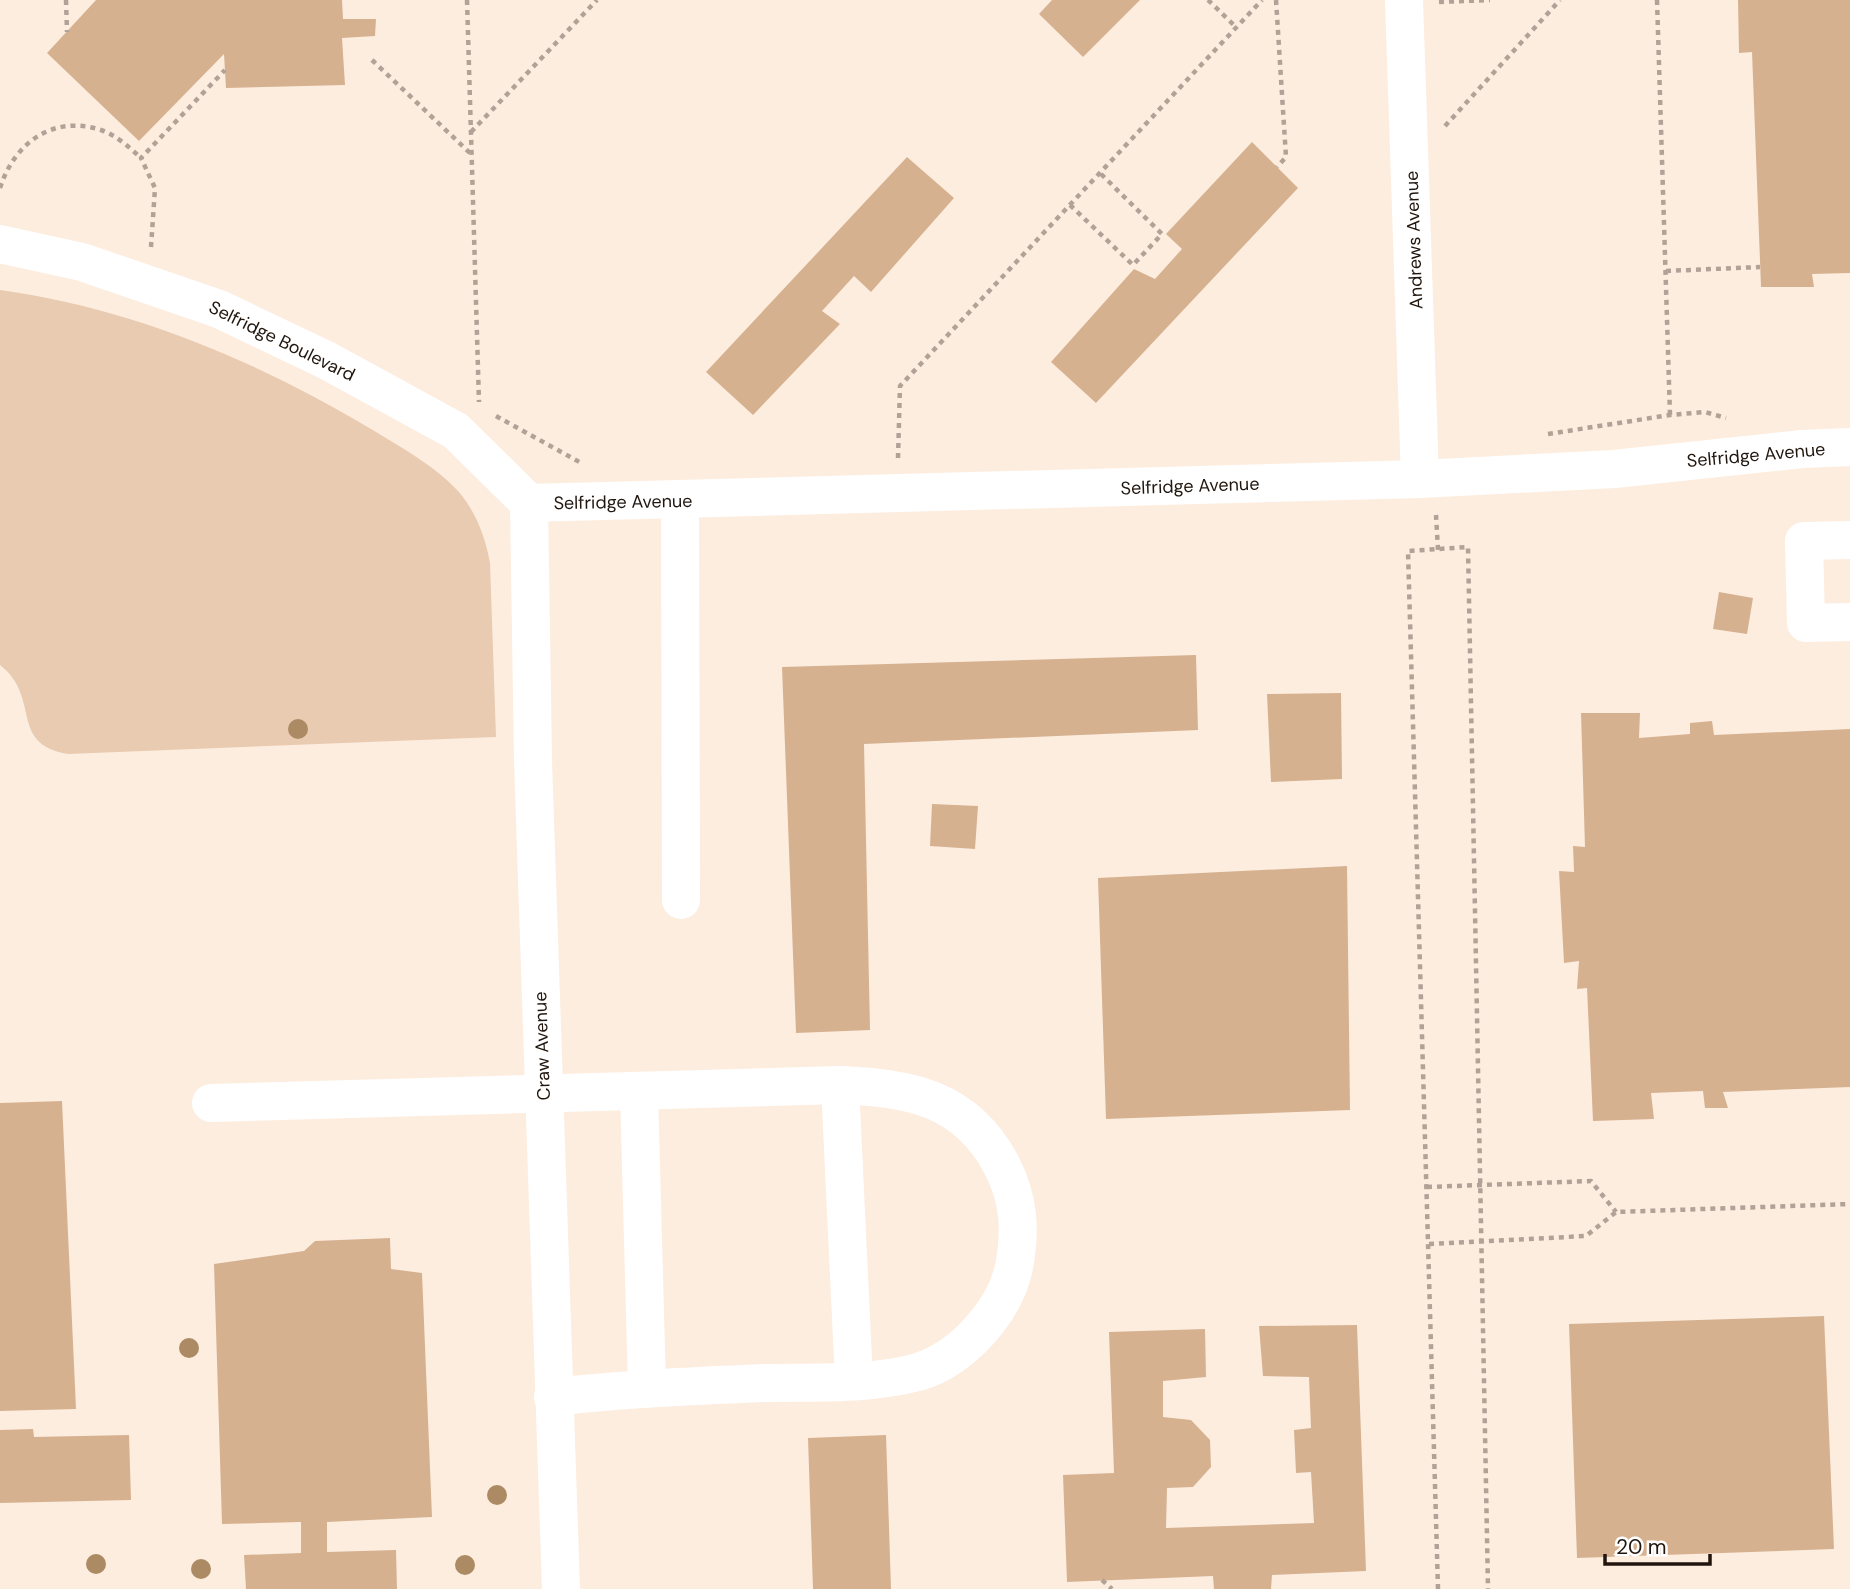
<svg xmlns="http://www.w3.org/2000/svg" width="1850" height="1589" font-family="'DM Sans',sans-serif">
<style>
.green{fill:#e8cbb1}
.building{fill:#d6b190}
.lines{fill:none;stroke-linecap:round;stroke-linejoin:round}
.path{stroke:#b0a297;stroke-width:4.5;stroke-dasharray:5 5;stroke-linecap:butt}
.minor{stroke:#fff;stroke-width:38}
.tree{fill:#ac8b64}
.labels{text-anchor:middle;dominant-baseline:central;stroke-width:6;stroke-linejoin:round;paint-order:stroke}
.street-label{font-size:18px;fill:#20160e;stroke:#fff}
</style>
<rect width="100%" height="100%" fill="#fdeddf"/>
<path class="green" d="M0 290C133 308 262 363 376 432 404 449 436 467 458 491 476 512 485 536 490 563L496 737 68 754C8 744 42 698 0 665Z"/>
<g class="building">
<polygon points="96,0 342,0 343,19 376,19 375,36 342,38 345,85 226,88 224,54 139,141 47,53"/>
<polygon points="1052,0 1140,0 1083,57 1039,14"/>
<polygon points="1738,0 1850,0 1850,273 1812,274 1814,287 1761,287 1752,52 1739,53"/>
<polygon points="1252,142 1298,188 1096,403 1051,362 1134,269 1155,279 1182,249 1166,234"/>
<polygon points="907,157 954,198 871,292 854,276 822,311 840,324 753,415 706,372"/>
<polygon points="1719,592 1753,598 1747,634 1713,629"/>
<polygon points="1196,655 1198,730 864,744 870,1030 796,1033 782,667"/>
<polygon points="1341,693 1342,779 1271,782 1267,694"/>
<polygon points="1581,713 1640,713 1639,738 1690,734 1690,723 1712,721 1714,735 1850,729 1850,1087 1723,1092 1728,1108 1705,1108 1703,1091 1651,1093 1654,1119 1593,1121 1587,988 1577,989 1579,961 1564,963 1559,871 1574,872 1573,846 1585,847"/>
<polygon points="932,804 978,806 975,849 930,846"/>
<polygon points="1347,866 1350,1110 1106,1119 1098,878"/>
<polygon points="62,1101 76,1409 0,1411 0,1103"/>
<polygon points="390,1238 391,1269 422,1273 432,1517 327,1522 327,1552 396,1550 397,1589 246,1589 244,1555 301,1553 301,1522 222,1524 214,1264 304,1251 315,1241"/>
<polygon points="1824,1316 1834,1549 1577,1558 1569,1324"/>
<polygon points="1357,1325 1366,1571 1272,1575 1271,1589 1214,1589 1213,1576 1067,1582 1063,1475 1114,1473 1109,1332 1205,1329 1206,1377 1163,1381 1163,1417 1191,1420 1210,1440 1211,1467 1193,1487 1167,1488 1166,1528 1314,1523 1311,1472 1296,1473 1294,1430 1311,1428 1309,1377 1263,1376 1259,1326"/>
<polygon points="33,1429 34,1437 129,1435 131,1500 0,1503 0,1430"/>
<polygon points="886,1435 891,1589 813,1589 808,1438"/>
</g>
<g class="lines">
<g class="path">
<polyline points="66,0 67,32"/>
<polyline points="467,0 479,402"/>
<polyline points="1208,0 1236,27"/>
<polyline points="1276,0 1286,157 1277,167"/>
<polyline points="1657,0 1670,415"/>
<polyline points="1439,2 1490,0"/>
<polyline points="372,60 471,154"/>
<polyline points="1445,126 1560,0"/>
<polyline points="471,132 597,0"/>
<path d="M0 188C14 144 52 114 101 130 116 135 129 147 141 158"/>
<polyline points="1070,205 1133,265 1162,234 1100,173"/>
<polyline points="151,247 155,188 141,158 225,70"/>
<polyline points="1666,271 1760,267"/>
<polyline points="496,416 583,464"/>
<polyline points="1548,434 1670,415 1705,412 1726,418"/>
<polyline points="898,458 900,386 1262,0"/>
<polyline points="1436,515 1438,550"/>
<polyline points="1427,1187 1591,1181 1616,1212"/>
<polyline points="1429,1244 1586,1236 1616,1212 1850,1204"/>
<polyline points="1102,1580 1112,1589"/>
<polyline points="1438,1589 1408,551 1468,547 1488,1589"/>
</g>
<g class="minor">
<polyline points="1404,0 1420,479"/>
<polyline points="0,244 82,262 219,309 326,360 456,431 529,503"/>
<polyline points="680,502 681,900"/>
<polyline points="529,503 1420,479 1614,469 1802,449 1850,447"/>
<polyline points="529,503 533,761 561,1589"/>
<polyline points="1850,540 1804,541 1806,623 1850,622"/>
<polyline points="840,1085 854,1381"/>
<polyline points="639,1093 647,1387"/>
<path d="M211 1103 840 1085C909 1088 965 1097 1001 1164 1019 1198 1021 1230 1014 1267 1005 1311 962 1359 918 1372 870 1385 815 1382 765 1383 694 1386 624 1389 553 1397"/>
</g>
</g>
<g class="tree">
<circle cx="298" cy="729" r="10"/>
<circle cx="189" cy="1348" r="10"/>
<circle cx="497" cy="1495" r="10"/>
<circle cx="96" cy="1564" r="10"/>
<circle cx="465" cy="1565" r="10"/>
<circle cx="201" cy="1569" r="10"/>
</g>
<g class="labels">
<g class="street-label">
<text transform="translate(1414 240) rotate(-92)">Andrews Avenue</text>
<text transform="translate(282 341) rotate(26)">Selfridge Boulevard</text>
<text transform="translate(1756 455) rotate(-5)">Selfridge Avenue</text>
<text transform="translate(1190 486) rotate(-2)">Selfridge Avenue</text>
<text transform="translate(623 502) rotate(-1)">Selfridge Avenue</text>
<text transform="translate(542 1046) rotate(-92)">Craw Avenue</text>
</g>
</g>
<path d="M1605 1554v10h105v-10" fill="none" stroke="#20160e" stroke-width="3.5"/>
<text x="1616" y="1554" font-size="21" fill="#20160e" stroke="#ffffff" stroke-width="5" paint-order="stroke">20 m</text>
</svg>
